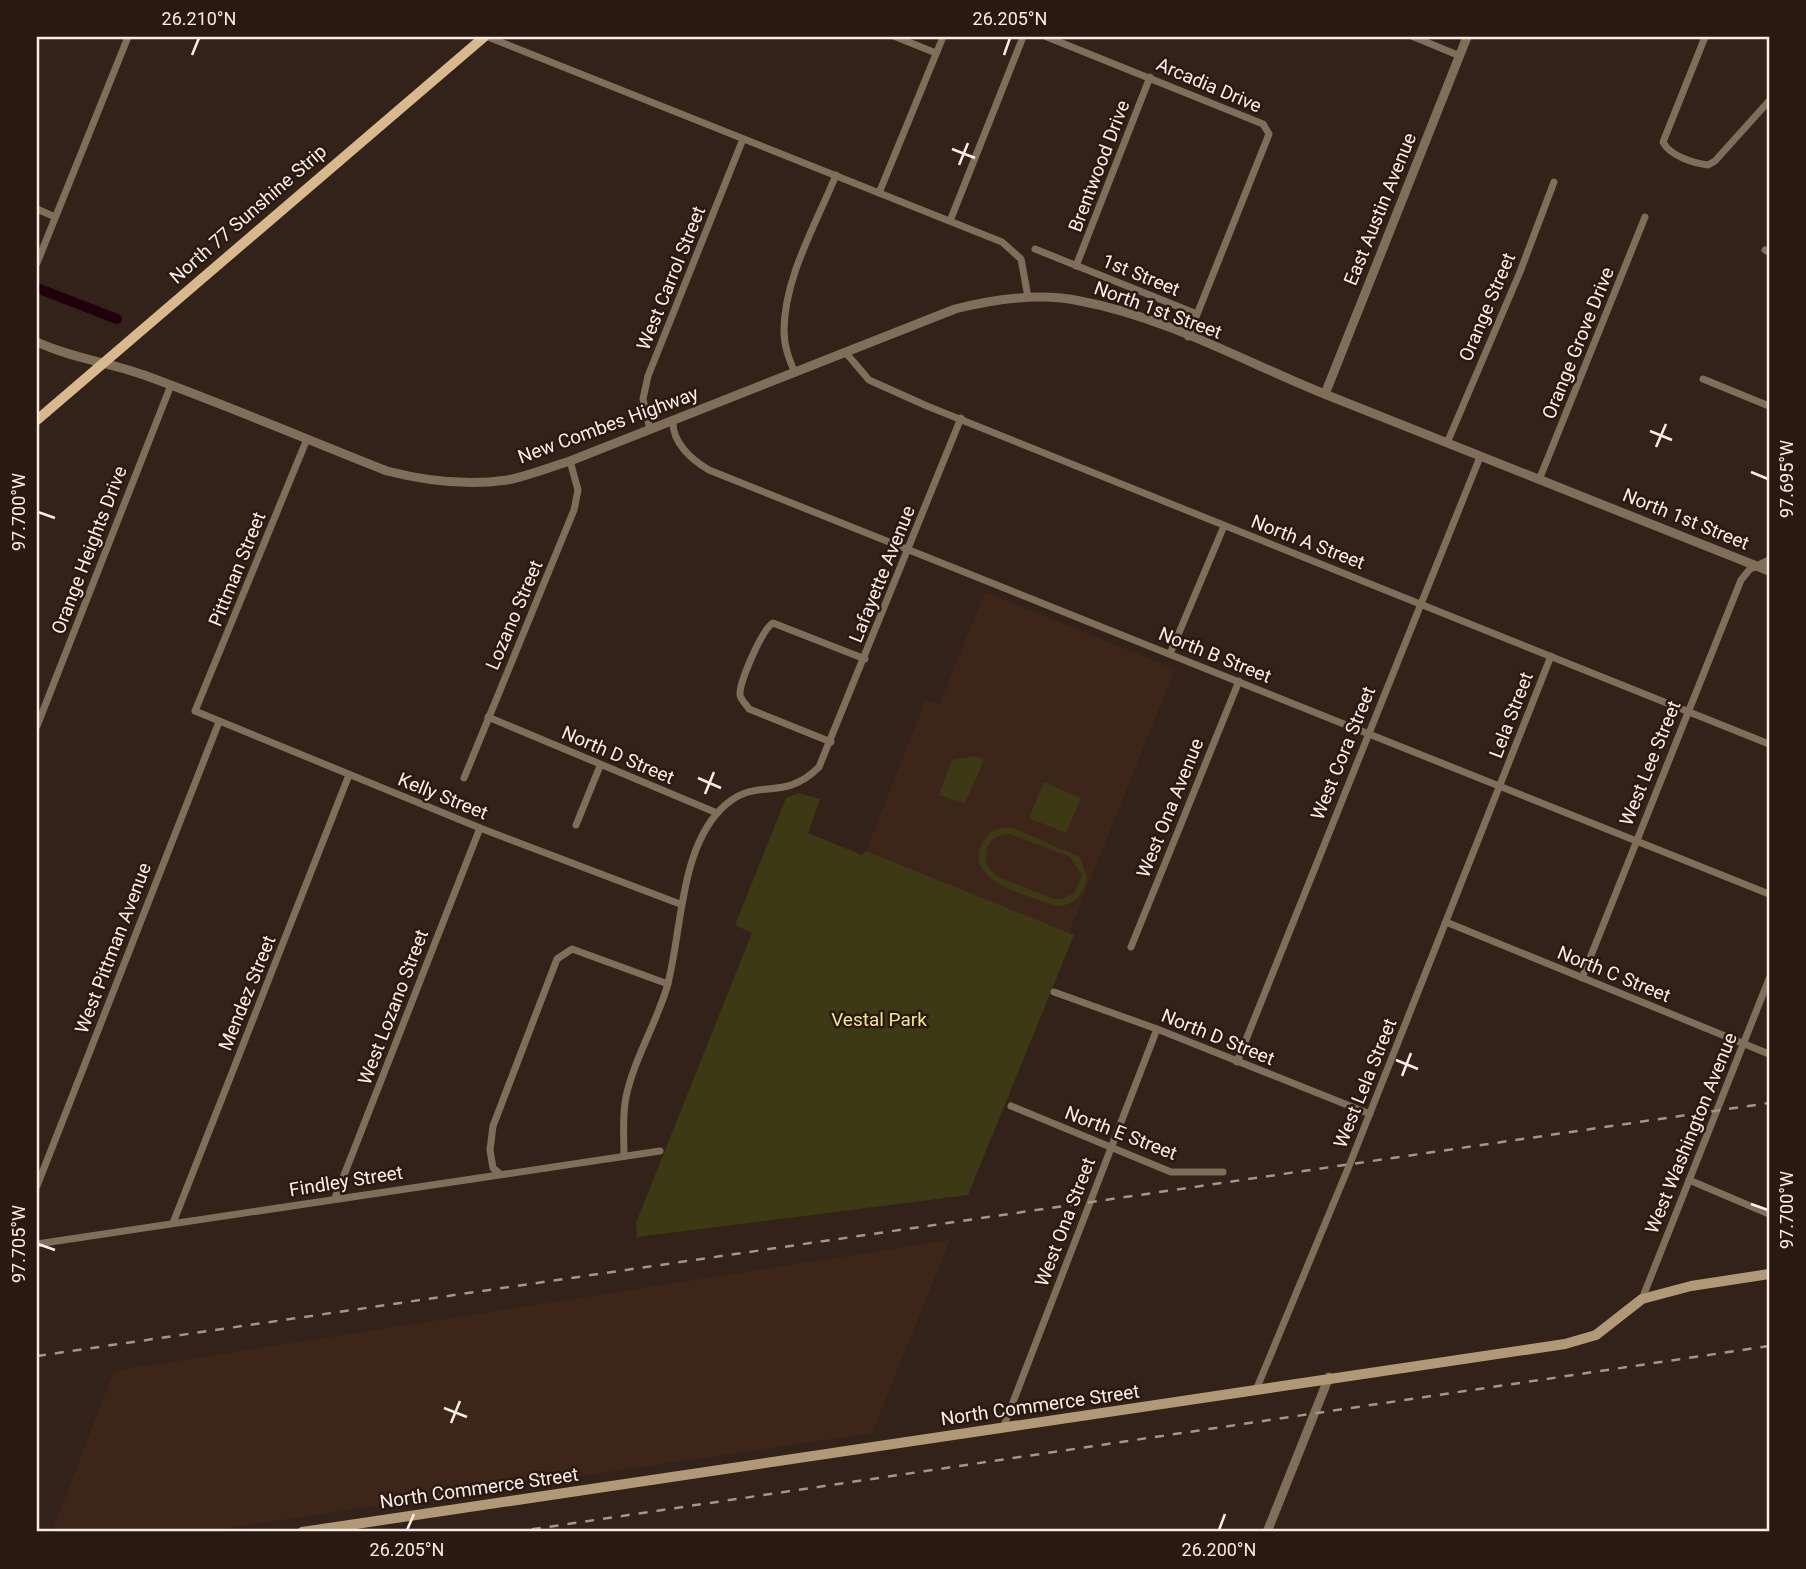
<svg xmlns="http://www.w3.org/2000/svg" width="1806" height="1569" font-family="Roboto,sans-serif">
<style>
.built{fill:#3d2619}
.green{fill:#3e3915;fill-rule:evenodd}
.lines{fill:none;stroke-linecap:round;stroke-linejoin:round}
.canal{stroke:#21000e;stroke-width:10}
.minor{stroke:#7f6f5a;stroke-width:7}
.tertiary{stroke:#7f6f5a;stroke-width:9}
.secondary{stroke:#b19877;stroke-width:10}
.primary{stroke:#d8b88c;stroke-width:10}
.rail{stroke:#a3948d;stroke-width:2.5;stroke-dasharray:9 9;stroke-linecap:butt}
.ticks{fill:none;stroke:#f9ede7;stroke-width:2.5}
.labels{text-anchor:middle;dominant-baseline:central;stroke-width:5;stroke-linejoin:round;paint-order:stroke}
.street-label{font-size:19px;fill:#f9ede7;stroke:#291910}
.park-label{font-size:19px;fill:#f3e58c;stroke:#291910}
.neatline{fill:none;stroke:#f9ede7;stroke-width:2.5}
.ticks-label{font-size:18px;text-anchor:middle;fill:#f9ede7}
</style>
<rect width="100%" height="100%" fill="#332219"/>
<g class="built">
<polygon points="985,592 1175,669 1069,933 866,851 926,700 939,705"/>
<polygon points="950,1240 872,1433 200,1532 52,1532 114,1371"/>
</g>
<g class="green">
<polygon points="976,756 984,760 965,803 939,795 952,760"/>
<polygon points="1044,782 1081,798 1066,833 1029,818"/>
<polygon points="799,793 820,799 808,833 862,855 866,851 1074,935 968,1195 637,1237 636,1223 752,933 735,925 786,798"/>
<path d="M1013 828 1080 857 1087 879C1084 895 1071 909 1053 905 1027 895 959 880 984 840 991 829 1002 827 1013 828ZM1010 834 1070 857 1082 875 1075 892 1062 899H1054L996 876 986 864C984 846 991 835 1010 834Z"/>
</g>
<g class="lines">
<polyline class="canal" points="37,288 117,319"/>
<g class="minor">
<polyline points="488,37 1002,242 1021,259 1028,297"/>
<polyline points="896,37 936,53"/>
<polyline points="1047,37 1263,124 1269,134 1188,337"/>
<polyline points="1414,37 1460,56"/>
<path d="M1705 37 1663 142C1670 156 1693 163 1708 165L1715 161 1769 101"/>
<polyline points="879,193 943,37"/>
<polyline points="37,209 55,217"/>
<polyline points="950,221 1023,37"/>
<polyline points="1035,249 1197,314"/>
<polyline points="1765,250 1769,252"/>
<polyline points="37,263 128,37"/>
<polyline points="1076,266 1150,77"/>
<polyline points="846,353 869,380 927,406 1769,744"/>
<path d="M795 373C789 359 784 346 784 331 784 278 816 224 836 175"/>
<polyline points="1703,379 1769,406"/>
<path d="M673 421C672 443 692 460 709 470L1769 894"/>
<polyline points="650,430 643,399 648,376 743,139"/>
<polyline points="307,439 195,711 480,828 680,904"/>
<polyline points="1447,443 1520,272 1554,182"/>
<polyline points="1539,480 1645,217"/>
<polyline points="1170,654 1224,526"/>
<polyline points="488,717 717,813"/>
<polyline points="37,726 171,385"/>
<path d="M831 742 749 709C746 704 741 700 740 695 739 683 762 629 773 623L865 659"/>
<polyline points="464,778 574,510 578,490 570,461"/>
<polyline points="576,825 600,766"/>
<polyline points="1446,922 1769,1054"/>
<polyline points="1131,947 1239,681"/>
<polyline points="1582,978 1741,580 1750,569 1769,560"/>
<polyline points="1054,992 1157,1029 1370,1114"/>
<polyline points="1237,1062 1480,457"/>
<polyline points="1011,1106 1171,1172 1223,1172"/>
<path d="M624 1156C624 1136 622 1116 626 1097 634 1059 656 1024 667 987 682 933 679 853 720 810 756 773 781 805 819 767L961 418"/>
<polyline points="500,1174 493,1168 490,1150 493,1126 557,959 572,949 668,984"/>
<polyline points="1689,1180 1769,1214"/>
<polyline points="37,1186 219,722"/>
<polyline points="335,1198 480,828"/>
<polyline points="173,1223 349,775"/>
<polyline points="37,1244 660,1151"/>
<polyline points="1642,1299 1769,979"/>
<polyline points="1256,1390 1349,1166 1551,656"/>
<polyline points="1003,1428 1157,1029"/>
</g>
<g class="tertiary">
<path d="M37 342C71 358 108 362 144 375 226 405 306 439 387 471 426 481 467 486 507 480 528 476 550 467 570 461L955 309C995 299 1039 292 1080 301 1166 317 1247 363 1327 395 1474 455 1622 512 1769 571"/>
<polyline points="1325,394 1467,37"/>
<polyline points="1267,1532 1329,1377"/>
</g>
<polyline class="secondary" points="302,1532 1565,1344 1596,1335 1642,1299 1691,1286 1769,1274"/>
<polyline class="primary" points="37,420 484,37"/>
<g class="rail">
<polyline points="37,1356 1769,1103"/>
<polyline points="514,1532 1769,1346"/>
</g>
</g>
<path class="ticks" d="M192 55 199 38M1004 55 1010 38M952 149 975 158M959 165 968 143M1650 431 1672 440M1656 447 1666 424M1751 472 1768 479M38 512 55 518M698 778 721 788M705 794 714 772M1396 1060 1418 1069M1402 1076 1411 1053M1751 1204 1768 1210M38 1244 55 1250M444 1408 467 1417M451 1423 460 1401M407 1530 414 1514M1219 1530 1225 1514"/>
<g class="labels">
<g class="street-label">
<text transform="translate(1209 85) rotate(23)">Arcadia Drive</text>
<text transform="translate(1099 166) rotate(-69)">Brentwood Drive</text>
<text transform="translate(1380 209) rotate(-68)">East Austin Avenue</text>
<text transform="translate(248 214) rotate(-41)">North 77 Sunshine Strip</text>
<text transform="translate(1141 275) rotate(22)">1st Street</text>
<text transform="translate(671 278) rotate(-68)">West Carrol Street</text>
<text transform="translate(1487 307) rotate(-67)">Orange Street</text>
<text transform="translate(1158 310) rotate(20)">North 1st Street</text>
<text transform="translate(1578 343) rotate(-68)">Orange Grove Drive</text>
<text transform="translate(608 425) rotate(-20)">New Combes Highway</text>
<text transform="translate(1686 519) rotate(22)">North 1st Street</text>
<text transform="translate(1308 542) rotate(21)">North A Street</text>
<text transform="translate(89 550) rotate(-69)">Orange Heights Drive</text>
<text transform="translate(237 569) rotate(-68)">Pittman Street</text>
<text transform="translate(882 574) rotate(-68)">Lafayette Avenue</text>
<text transform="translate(514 615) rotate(-67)">Lozano Street</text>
<text transform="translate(1215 655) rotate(22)">North B Street</text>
<text transform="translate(1511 715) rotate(-69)">Lela Street</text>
<text transform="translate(1343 753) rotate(-68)">West Cora Street</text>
<text transform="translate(618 755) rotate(23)">North D Street</text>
<text transform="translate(1650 763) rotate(-68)">West Lee Street</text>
<text transform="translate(443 796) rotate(22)">Kelly Street</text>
<text transform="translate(1170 808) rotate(-68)">West Ona Avenue</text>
<text transform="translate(113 948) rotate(-69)">West Pittman Avenue</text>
<text transform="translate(1614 974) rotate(22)">North C Street</text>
<text transform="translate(247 993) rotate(-68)">Mendez Street</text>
<text transform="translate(393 1007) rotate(-69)">West Lozano Street</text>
<text transform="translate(1218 1037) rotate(22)">North D Street</text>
<text transform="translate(1365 1083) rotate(-68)">West Lela Street</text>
<text transform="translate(1121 1133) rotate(21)">North E Street</text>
<text transform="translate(1691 1133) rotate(-68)">West Washington Avenue</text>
<text transform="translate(346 1181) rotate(-9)">Findley Street</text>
<text transform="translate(1065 1222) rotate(-69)">West Ona Street</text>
<text transform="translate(1040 1405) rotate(-8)">North Commerce Street</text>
<text transform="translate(479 1488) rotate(-8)">North Commerce Street</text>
</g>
<g class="park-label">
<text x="879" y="1019">Vestal Park</text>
</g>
</g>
<rect width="1806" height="1569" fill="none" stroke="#291910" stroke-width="77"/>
<rect x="38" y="38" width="1730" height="1492" class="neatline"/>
<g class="ticks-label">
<text x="199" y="25">26.210°N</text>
<text x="1010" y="25">26.205°N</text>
<text transform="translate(1787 479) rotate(-90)" y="6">97.695°W</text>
<text transform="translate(19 512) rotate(-90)" y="6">97.700°W</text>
<text transform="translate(1787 1210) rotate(-90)" y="6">97.700°W</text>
<text transform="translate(19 1244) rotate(-90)" y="6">97.705°W</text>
<text x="407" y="1556">26.205°N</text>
<text x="1219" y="1556">26.200°N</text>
</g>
</svg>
